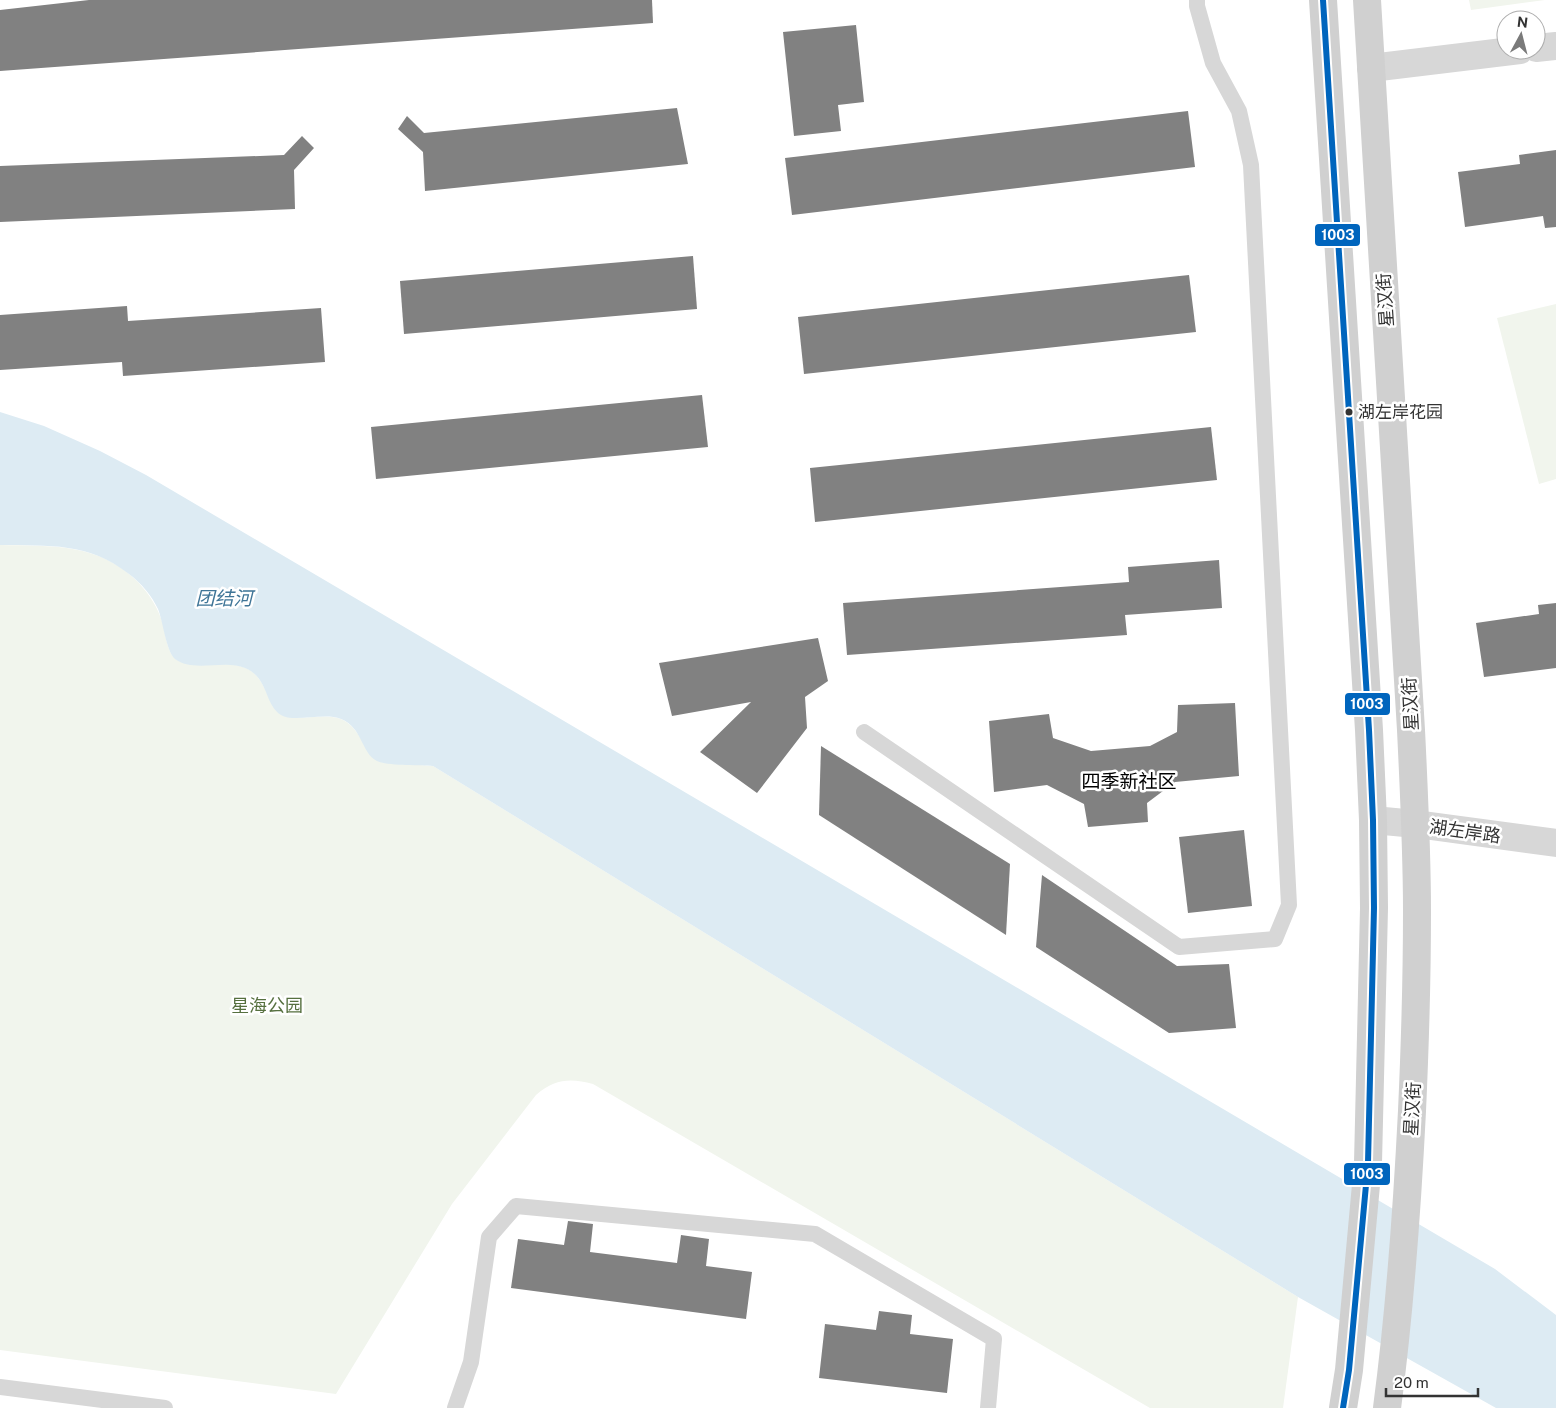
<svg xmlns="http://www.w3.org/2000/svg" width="1556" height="1408" font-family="'Public Sans','Noto Sans SC',sans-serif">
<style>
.green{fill:#f1f5ed}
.water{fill:#ddebf3}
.building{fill:#818181}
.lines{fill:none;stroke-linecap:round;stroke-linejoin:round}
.service{stroke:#d7d7d7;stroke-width:16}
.minor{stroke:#d7d7d7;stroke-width:28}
.tertiary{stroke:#d7d7d7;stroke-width:28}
.secondary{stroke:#d0d0d0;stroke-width:28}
.bus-1-casing{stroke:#fff;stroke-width:10}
.bus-1{stroke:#0065bd;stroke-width:6}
.bus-dot{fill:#333;stroke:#fff;stroke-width:2}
.labels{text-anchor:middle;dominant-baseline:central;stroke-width:5;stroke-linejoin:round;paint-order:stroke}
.bus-label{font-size:17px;fill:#333;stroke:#fff;text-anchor:start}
.street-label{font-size:18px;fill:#333;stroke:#fff}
.park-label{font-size:18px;fill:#56703f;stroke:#fff}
.water-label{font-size:19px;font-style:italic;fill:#3f7597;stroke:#fff}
.neighbourhood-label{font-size:19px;fill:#000;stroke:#fff}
.line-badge{stroke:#fff;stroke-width:2}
.badge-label{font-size:14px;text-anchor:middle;font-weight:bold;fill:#fff}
</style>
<rect width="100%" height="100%" fill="#fff"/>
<g class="green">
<polygon points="1469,0 1545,0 1471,10"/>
<polygon points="1556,304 1556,479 1539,484 1497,318"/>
<path d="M0 545C51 546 100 543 138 582 150 595 158 608 163 624 166 636 167 655 179 661 199 670 223 659 243 667 259 672 264 687 271 701 273 704 274 708 277 710 296 726 322 710 343 720 354 726 357 733 363 742 367 749 374 756 380 762L433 766 1298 1297 1283 1408H1150L593 1084C570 1078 555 1079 536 1095L452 1204 336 1394 0 1350Z"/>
</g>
<path class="water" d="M0 412 44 426 100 451 146 475 1495 1269 1556 1315V1408H1496L1298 1297 433 766C420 765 387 766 377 761 361 753 363 728 341 719 324 712 294 723 281 715 264 704 269 678 245 668 225 659 193 673 175 659 166 651 163 621 158 609 152 596 141 583 129 574 88 542 50 546 0 545Z"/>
<g class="building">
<polygon points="89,0 652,0 653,23 0,71 0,10"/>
<polygon points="856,25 864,102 838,105 841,131 794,136 783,32"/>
<polygon points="677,108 688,164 425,191 423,152 398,129 407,116 424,133"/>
<polygon points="1188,111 1195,167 792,215 785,158"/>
<polygon points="302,136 314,148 294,170 295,209 0,222 0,166 284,155"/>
<polygon points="1556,150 1556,227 1545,228 1543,216 1465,227 1458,172 1520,164 1519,155"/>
<polygon points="693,256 697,309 404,334 400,281"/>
<polygon points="1189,275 1196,332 804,374 798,317"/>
<polygon points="127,306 128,321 321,308 325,362 123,376 122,362 0,370 0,315"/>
<polygon points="702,395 708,447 376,479 371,427"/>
<polygon points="1211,427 1217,480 815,522 810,468"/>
<polygon points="1219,560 1222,608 1125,615 1127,635 847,655 843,603 1129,582 1128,567"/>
<polygon points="1556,603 1556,668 1484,677 1476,623 1539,614 1538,605"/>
<polygon points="818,638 828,681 805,697 807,728 757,793 700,752 751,702 672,716 659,663"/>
<polygon points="1235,703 1239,776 1175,782 1147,803 1148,822 1088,827 1084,804 1047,785 994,792 989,721 1049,714 1053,738 1091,751 1150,746 1177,732 1178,705"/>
<polygon points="821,746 1010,864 1006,935 819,815"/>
<polygon points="1244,830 1252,906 1188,913 1179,837"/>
<polygon points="1042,875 1177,966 1229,964 1236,1028 1169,1033 1036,947"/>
<polygon points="568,1221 593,1224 590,1252 677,1263 681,1235 709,1239 706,1266 752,1272 746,1319 511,1288 518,1239 564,1245"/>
<polygon points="879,1311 912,1315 910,1334 953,1339 947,1393 819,1378 825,1324 876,1330"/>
</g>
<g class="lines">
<g class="service">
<polyline points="864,732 1179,947 1275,939 1289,905 1251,165 1239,111 1213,63 1197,6 1197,0"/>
<polyline points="0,1387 165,1408"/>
<polyline points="455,1408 471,1362 489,1237 516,1206 815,1234 994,1339 988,1408"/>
</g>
<g class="minor">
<polyline points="1536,48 1556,46"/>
<polyline points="1371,68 1520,50"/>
</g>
<polyline class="tertiary" points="1373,820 1416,824 1556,843"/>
<g class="secondary">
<polyline points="1323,0 1369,730 1373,820 1374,908 1368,1163 1349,1370 1343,1408"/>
<path d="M1367 0 1411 730C1414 791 1417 851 1417 911 1417 978 1415 1045 1412 1111 1407 1210 1400 1310 1387 1408"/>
</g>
<defs>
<polyline id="bus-1" points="1323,0 1369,730 1373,820 1374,908 1368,1163 1349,1370 1343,1408"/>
</defs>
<use href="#bus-1" class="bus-1-casing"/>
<use href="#bus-1" class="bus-1"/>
</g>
<circle class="bus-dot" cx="1349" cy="412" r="4.5"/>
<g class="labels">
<g class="bus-label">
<text x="1358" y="412">湖左岸花园</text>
</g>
<g class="street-label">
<text transform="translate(1385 300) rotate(-94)">星汉街</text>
<text transform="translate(1410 704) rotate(-93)">星汉街</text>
<text transform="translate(1465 831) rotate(8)">湖左岸路</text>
<text transform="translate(1412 1109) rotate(-87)">星汉街</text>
</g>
<g class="park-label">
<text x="267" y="1005">星海公园</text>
</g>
<g class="water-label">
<text x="224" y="598">团结河</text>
</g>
<g class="neighbourhood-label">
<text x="1129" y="781">四季新社区</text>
</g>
</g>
<g class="line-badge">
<rect x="1314" y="223" width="47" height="24" rx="5" fill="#0065bd"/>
<rect x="1344" y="692" width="47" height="24" rx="5" fill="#0065bd"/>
<rect x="1343" y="1162" width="48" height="24" rx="5" fill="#0065bd"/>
</g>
<g class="badge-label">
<text x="1338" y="240">1003</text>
<text x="1367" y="709">1003</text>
<text x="1367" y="1179">1003</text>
</g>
<g transform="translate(1521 35) rotate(7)"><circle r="24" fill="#ffffff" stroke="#adadad"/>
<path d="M0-4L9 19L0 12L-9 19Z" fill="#7a7a7a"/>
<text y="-8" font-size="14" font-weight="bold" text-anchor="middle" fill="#333333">N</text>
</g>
<path d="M1386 1388v8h92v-8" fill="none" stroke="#333333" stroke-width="2.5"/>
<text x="1394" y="1388" font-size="15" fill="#333333" stroke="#ffffff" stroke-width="4" paint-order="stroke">20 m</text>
</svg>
